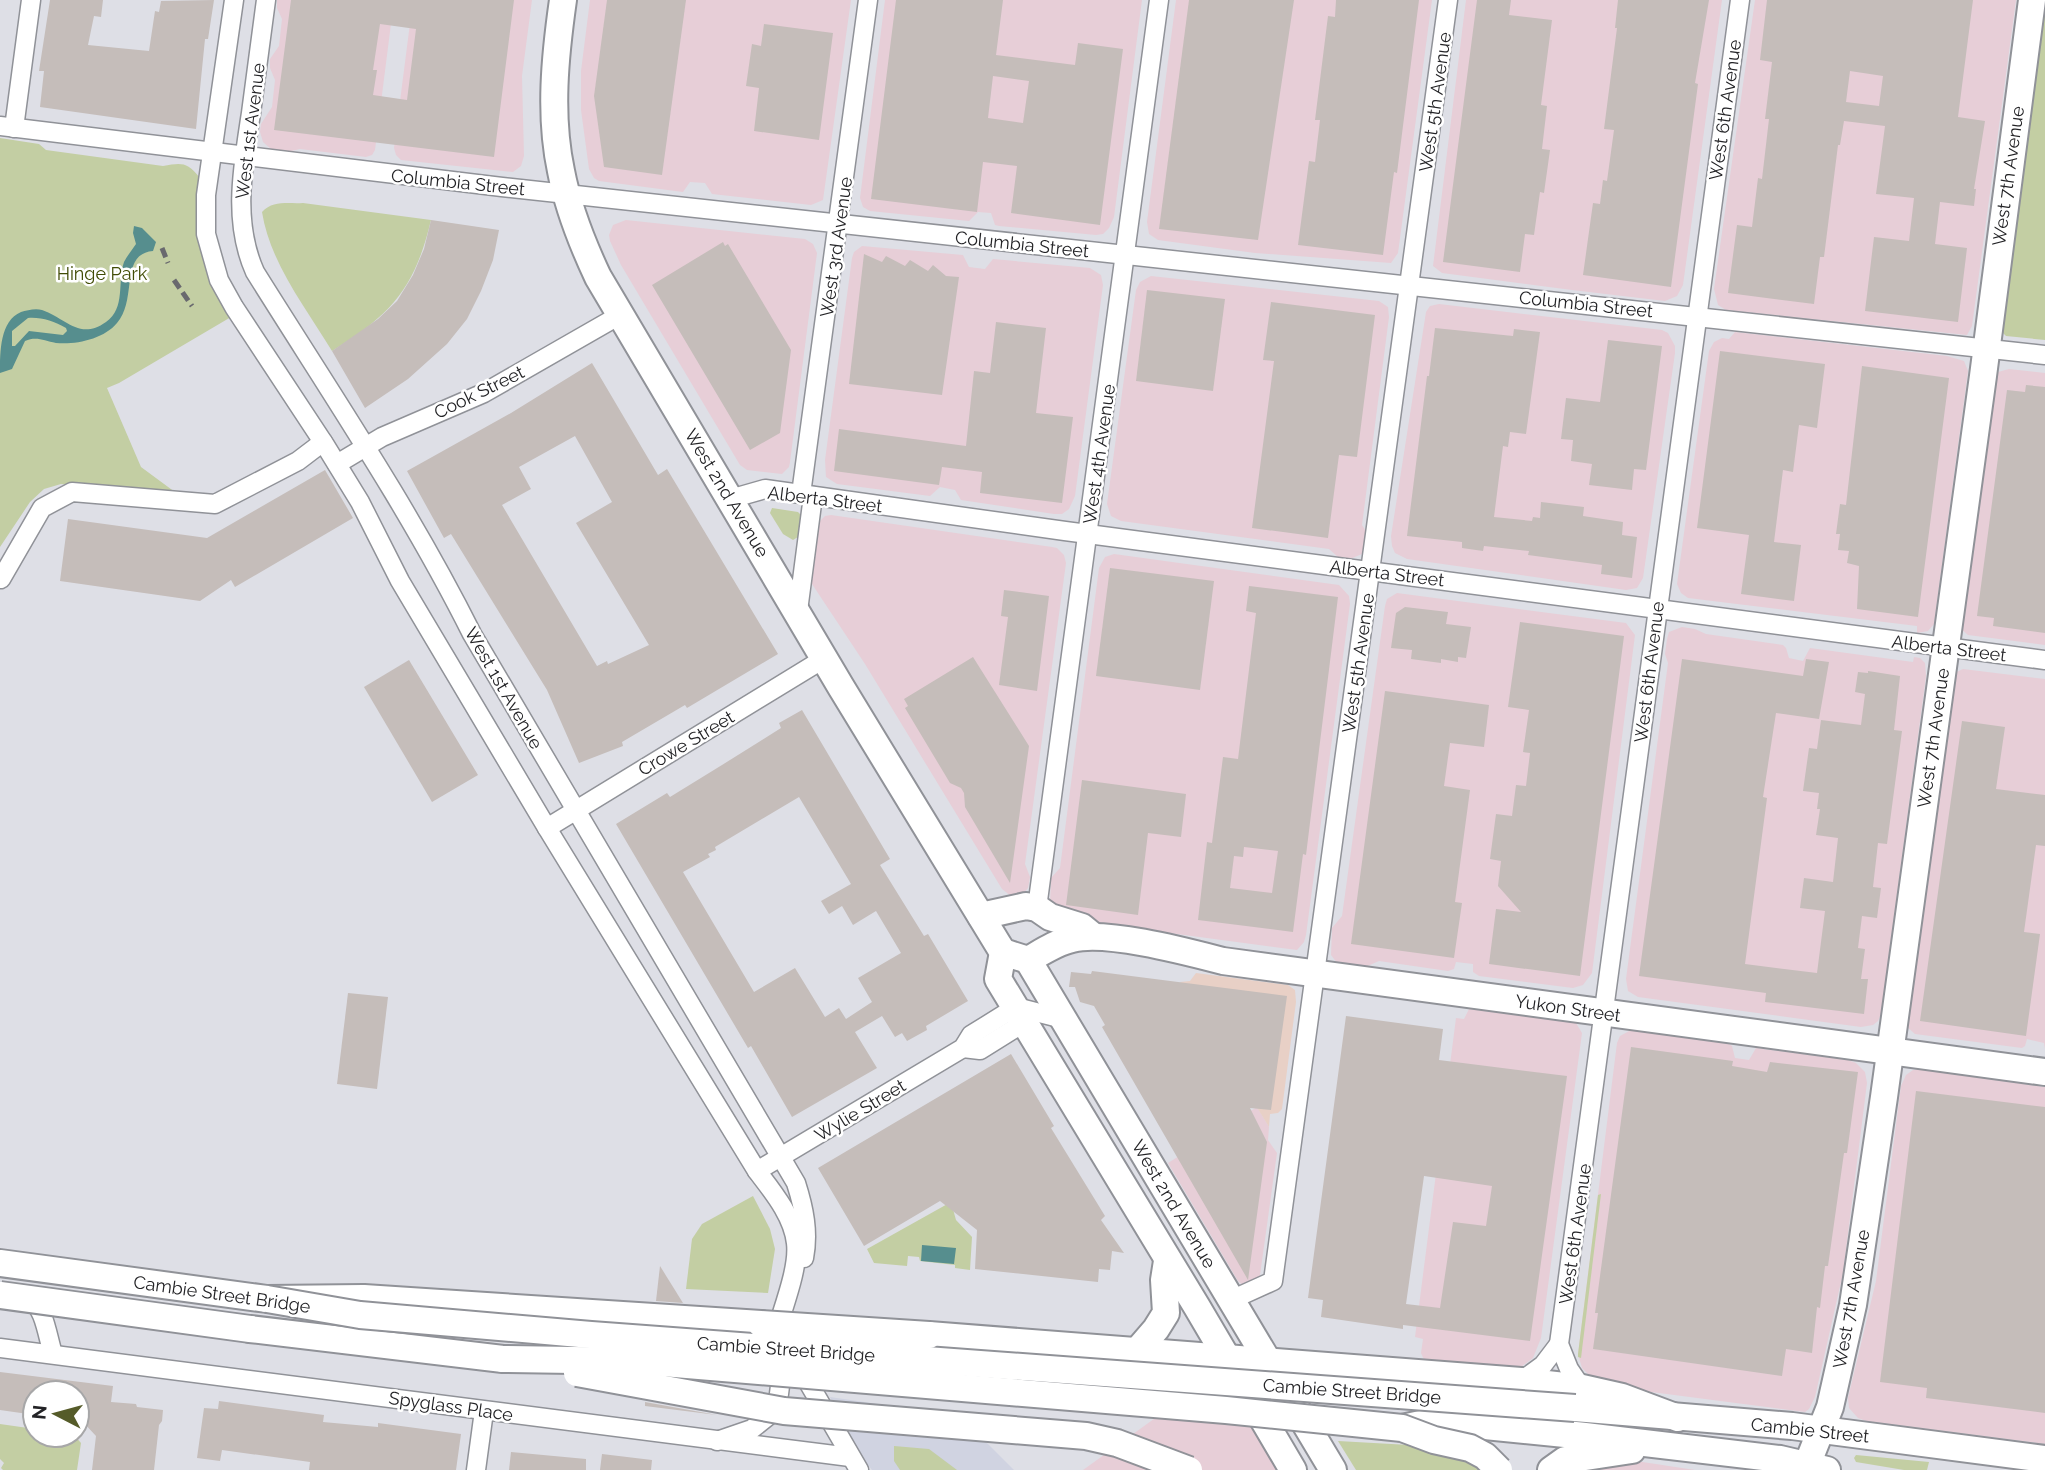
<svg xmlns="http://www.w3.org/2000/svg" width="2045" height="1470" font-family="Raleway,sans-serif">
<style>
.commercial{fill:#e7ced7}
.industrial{fill:#e8d0c6}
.built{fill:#d0d3e1}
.green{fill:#c3cea3}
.water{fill:#568e8e;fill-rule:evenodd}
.building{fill:#c5bdba;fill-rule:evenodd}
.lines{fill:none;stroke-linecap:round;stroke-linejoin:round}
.street-casing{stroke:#909298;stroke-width:21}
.secondary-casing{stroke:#909298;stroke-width:30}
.street{stroke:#fff;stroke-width:18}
.secondary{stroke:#fff;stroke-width:26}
.rail{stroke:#69696e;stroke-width:5;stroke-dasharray:10 5;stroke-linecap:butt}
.secondary-bridge-casing{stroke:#909298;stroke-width:30;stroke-linecap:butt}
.secondary-bridge{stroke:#fff;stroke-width:26}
.labels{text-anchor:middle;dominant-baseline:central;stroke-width:5;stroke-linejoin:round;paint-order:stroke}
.street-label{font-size:18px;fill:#232326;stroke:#fff}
.park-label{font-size:18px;fill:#414c05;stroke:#fff}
</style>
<rect width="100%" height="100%" fill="#dedfe6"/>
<g class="commercial">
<polygon points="277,0 394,0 375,150 372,155 366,157 300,149 287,152 277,151 271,149 263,142 260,132 261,124 272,107 275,80 270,68 270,59 279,46 282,19 277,8"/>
<polygon points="413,0 532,0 522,76 524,156 521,166 513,172 401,160 396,155 394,148"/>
<polygon points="590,0 851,0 823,200 811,205 712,194 705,183 690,182 683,192 599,181 594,178 589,169 581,110 581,71"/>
<polygon points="885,0 1142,0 1114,217 1109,228 1103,234 1096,235 999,226 995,225 991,213 978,212 969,221 870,211 863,207 860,198"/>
<polygon points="1176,0 1432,0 1398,253 1391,263 1255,253 1158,240 1149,234 1147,222"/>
<polygon points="1466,0 1722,0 1683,285 1677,296 1665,301 1572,290 1442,273 1433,266"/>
<polygon points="1755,0 2016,0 1972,326 1967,335 1726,310 1718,305 1714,289"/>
<polygon points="626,220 805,239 813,244 817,253 790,462 789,467 782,474 747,470 740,465 621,265 610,241 609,235 613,225"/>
<polygon points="862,246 963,255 969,267 985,269 993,259 1090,268 1101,275 1103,285 1075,496 1069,509 1062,514 1054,514 961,500 955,490 940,487 930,496 837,484 826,477 825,460 852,258 854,252"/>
<polygon points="1151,276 1379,301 1388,307 1389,317 1362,525 1367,533 1365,548 1362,554 1350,559 1338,557 1329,549 1121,521 1111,516 1107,504 1136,290 1140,282"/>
<polygon points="1439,304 1662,330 1668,333 1675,346 1675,353 1643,578 1637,588 1626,590 1407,559 1395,553 1392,546 1391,536 1426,312 1430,306"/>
<polygon points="1735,332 1947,356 1964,361 1968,371 1934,624 1928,631 1917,633 1917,626 1688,598 1681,593 1677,584 1709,351 1714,342 1722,338 1729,339"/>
<polygon points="2009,369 2045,373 2045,645 1968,635 1959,627 1992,377 1998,372"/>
<polygon points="831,515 1052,547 1057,548 1064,555 1066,563 1025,864 1030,877 1028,888 1022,895 1011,896 1002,889 865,664 810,581 817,524 825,516"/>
<polygon points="1114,554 1339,585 1349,596 1350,604 1306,935 1304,942 1297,950 1065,919 1050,904 1051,878 1060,868 1099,568 1105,557"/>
<polygon points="1397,593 1626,623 1635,635 1592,973 1583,985 1573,988 1479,976 1473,972 1473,964 1456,962 1454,969 1448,971 1379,961 1363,968 1337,963 1331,955 1332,928 1342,916 1385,606 1387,599"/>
<polygon points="1682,627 1695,629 1706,634 1783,645 1786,648 1789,658 1803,661 1810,648 1913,662 1914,657 1920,658 1925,663 1926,676 1881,1014 1878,1021 1873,1025 1861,1027 1638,997 1628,991 1626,979 1668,663 1665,654 1667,639 1669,632"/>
<polygon points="1963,669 2045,679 2045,1049 2044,1043 2027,1039 2025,1046 2022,1048 1915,1034 1906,1026 1952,674"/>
<polygon points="1469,1009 1571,1022 1576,1023 1582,1033 1541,1338 1533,1358 1517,1370 1425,1362 1421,1353 1423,1339 1415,1337 1456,1018 1464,1019"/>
<polygon points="1631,1030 1729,1044 1732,1046 1735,1058 1749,1060 1756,1048 1848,1060 1856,1063 1865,1072 1867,1083 1843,1273 1815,1397 1809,1409 1805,1412 1605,1386 1596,1382 1582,1368 1578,1354 1617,1043 1620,1036"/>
<polygon points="1919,1069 2045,1087 2045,1444 1866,1421 1858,1418 1849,1408 1848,1398 1876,1281 1901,1086 1906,1075 1913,1070"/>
<polygon points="1257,1107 1269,1127 1268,1140 1277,1153 1260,1275 1256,1281 1245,1287 1238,1281 1168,1163"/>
<polygon points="1215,1375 1226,1376 1279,1470 1083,1470"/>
<polygon points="1636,1461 1695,1470 1565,1470"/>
</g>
<polygon class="industrial" points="1196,973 1288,985 1295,990 1296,1002 1282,1109 1278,1113 1270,1114 1269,1127 1180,982 1190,981"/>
<polygon class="built" points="830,1397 960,1416 1014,1470 872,1470 847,1437"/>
<g class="green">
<polygon points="2041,0 2045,0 2045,340 2006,336 2000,330"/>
<path d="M0 138 39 144 46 150 163 166C180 163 187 161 199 177L231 317 119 383 107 388 141 467 183 498 61 484 44 489 30 502 0 547Z"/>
<path d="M303 203 431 220C415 288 391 315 332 351 306 308 270 263 262 212 273 200 288 204 303 203Z"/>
<polygon points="772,508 798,512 801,515 798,537 793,540 783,534 770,513"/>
<polygon points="1601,1194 1581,1358 1578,1357 1578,1354 1598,1195"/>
<polygon points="753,1196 770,1229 775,1249 768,1293 686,1289 692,1239 702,1224"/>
<polygon points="951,1202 956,1220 972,1237 970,1270 955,1268 955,1265 920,1261 919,1257 908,1256 907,1266 874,1263 867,1249"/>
<polygon points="0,1424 35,1429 35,1435 74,1435 81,1443 77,1470 3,1470 1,1468 4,1463 0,1459"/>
<polygon points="1338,1441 1427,1446 1454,1451 1483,1470 1356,1470"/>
<polygon points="894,1446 929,1449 957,1470 900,1470 894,1461"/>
<polygon points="1856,1455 1929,1462 1927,1470 1904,1470 1856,1462 1854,1458"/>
</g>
<g class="water">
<path d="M134 226 142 228 156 242 153 251C119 254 138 299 117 323 104 339 76 345 56 343 44 341 37 336 25 341L12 369 0 373C0 351 0 321 21 312 27 310 36 308 42 310 66 318 79 341 106 322 126 308 117 282 124 262 127 256 132 250 136 244L133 233ZM28 318C41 317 54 321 66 328L67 331 63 335 29 331 15 346H12V331Z"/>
<polygon points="922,1245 956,1248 954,1264 921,1261"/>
</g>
<g class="building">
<polygon points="50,0 103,0 101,17 94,16 88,45 149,51 155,11 159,12 161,1 214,0 208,39 205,39 196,129 40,107 44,71 39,71"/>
<path d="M291 0H514L494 157 274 130ZM380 24 416 29 407 100 373 95 377 70H373Z"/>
<polygon points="607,0 686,0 662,175 604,167 594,96"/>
<path d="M896 0H1003L996 55 1075 65 1078 43 1123 49 1100 225 1011 213 1017 166 983 162 977 212 871 199ZM993 76 1029 81 1023 123 988 118Z"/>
<polygon points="1189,0 1294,0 1258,240 1159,229"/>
<polygon points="1336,0 1419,0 1397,173 1394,172 1383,255 1298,245 1309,161 1315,162 1320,120 1315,120 1328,16 1335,17"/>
<polygon points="1477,0 1511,0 1509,15 1552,20 1541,105 1547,106 1542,149 1550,150 1544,193 1540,192 1534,235 1525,234 1520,272 1443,262"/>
<polygon points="1618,0 1709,0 1695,83 1698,84 1671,287 1583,275 1593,203 1600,204 1603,180 1607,181 1614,130 1604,129 1617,28 1615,28"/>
<path d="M1767 0H1973L1958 117 1985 121 1974 189H1976L1974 206 1940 202 1935 244 1967 248 1958 322 1865 311 1874 237 1909 241 1914 198 1876 194 1885 126 1844 121 1840 145H1838L1824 257H1820L1814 304 1728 293 1737 225 1752 227 1758 178 1762 179 1769 119H1765L1772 62 1760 60ZM1850 71 1883 76 1879 106 1846 102Z"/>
<polygon points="764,24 833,33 819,140 754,131 759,88 746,86 752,44 761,46"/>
<polygon points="431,220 499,230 493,260 481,291 467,319 447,344 408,379 365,408 332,351 378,319 397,301 413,275 424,249"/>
<polygon points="723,242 725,246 728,244 791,350 780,433 750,450 652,285"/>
<polygon points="864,254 882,262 886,256 905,266 910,260 928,271 933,265 946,276 959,277 942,395 849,384"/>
<polygon points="1147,290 1225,299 1213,391 1136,381"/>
<polygon points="1271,302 1375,315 1357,457 1339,455 1328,538 1252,528 1274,361 1263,360"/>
<polygon points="996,322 1046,328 1036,413 1073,417 1062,503 980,493 982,472 942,467 939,485 834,471 839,429 966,446 974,371 990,373"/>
<polygon points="1435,328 1513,336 1514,329 1540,332 1526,434 1510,432 1508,447 1503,446 1494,517 1532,521 1533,517 1540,518 1541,502 1584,507 1583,516 1623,522 1622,535 1637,537 1632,578 1601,574 1602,565 1528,555 1529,551 1484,546 1483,551 1462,548 1462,542 1407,536 1427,376 1429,376"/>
<polygon points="1608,340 1662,346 1646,470 1634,469 1632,490 1589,485 1592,464 1571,461 1573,440 1561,439 1566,398 1600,402"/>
<polygon points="1720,351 1825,364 1817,428 1799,425 1793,472 1783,470 1774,542 1801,545 1794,601 1741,594 1749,535 1697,528"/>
<path d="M592 363 658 475 667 469 778 654 687 708 685 705 622 742 623 746 579 763 547 690 451 534 444 538 407 471 511 413ZM575 436 612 502 576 523 649 645 608 664 607 661 597 666 502 505 531 489 519 467Z"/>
<polygon points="1862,366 1949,378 1918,617 1857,609 1859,566 1847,563 1849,551 1838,550 1840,534 1836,534 1840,504 1846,505"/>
<polygon points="2026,385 2045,387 2045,633 1993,626 1994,618 1977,616 2007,390 2025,392"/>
<polygon points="325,470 353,518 235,587 231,580 200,601 60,581 68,519 207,538"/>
<polygon points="1110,568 1214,581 1200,690 1096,676"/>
<path d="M1249 586 1338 597 1306 855 1303 854 1293 932 1198 920 1207 842 1212 843 1223 757 1238 759 1256 613 1246 611ZM1244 847 1278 851 1272 893 1230 888 1234 856 1243 857Z"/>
<polygon points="1004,590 1049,596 1037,691 999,685 1008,617 1001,616"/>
<polygon points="1405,607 1448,612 1446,624 1471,627 1466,658 1458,657 1458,662 1441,659 1441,663 1411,659 1412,650 1391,648 1396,613"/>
<polygon points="1520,622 1624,636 1580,976 1489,964 1496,909 1521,912 1498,886 1501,861 1490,859 1496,814 1512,816 1516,785 1526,786 1530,753 1523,752 1529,710 1508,707"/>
<polygon points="973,657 1029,746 1010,883 965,807 964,793 961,788 950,783 905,708 908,706 904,699"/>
<polygon points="1682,659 1803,676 1806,659 1829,662 1819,719 1776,713 1763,797 1767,798 1745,964 1817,973 1825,911 1800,908 1804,878 1833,882 1838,838 1816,835 1820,809 1817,809 1819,793 1803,791 1809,748 1817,749 1821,720 1861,725 1865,694 1855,692 1858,672 1868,673 1868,671 1900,676 1894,730 1902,731 1887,844 1878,843 1873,887 1881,888 1877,918 1862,916 1858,948 1865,949 1861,979 1868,979 1864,1014 1765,1002 1766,993 1639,976"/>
<polygon points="409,660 478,775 432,802 364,687"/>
<polygon points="1385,691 1489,705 1484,747 1450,743 1444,786 1470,790 1455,902 1462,903 1454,958 1351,944"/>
<path d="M802 710 890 859 880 865 924 936 928 934 968 1001 926 1026 927 1030 907 1041 902 1033 895 1037 882 1016 855 1032 877 1068 792 1117 751 1046 748 1048 616 824 667 793 670 797 722 765 781 728 779 723ZM799 797 851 884 821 901 829 914 842 906 853 925 876 911 901 953 858 978 872 1002 846 1019 839 1008 825 1017 795 968 754 992 683 872 710 857 708 854 716 850 715 847Z"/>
<polygon points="1962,721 2005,727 1996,789 2045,795 2045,846 2036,845 2024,932 2040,934 2026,1036 1920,1021"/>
<polygon points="1082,780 1186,794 1181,837 1148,833 1138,915 1066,905"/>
<polygon points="1092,971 1287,996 1271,1110 1250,1108 1267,1142 1248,1280 1102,1027 1105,1025 1094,1006 1080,1002 1075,987 1069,987 1071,972 1091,974"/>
<polygon points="348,993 388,997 377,1089 337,1084"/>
<path d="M1346 1016 1443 1029 1439 1060 1567 1076 1530 1341 1403 1325V1329L1321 1317 1323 1300 1308 1298ZM1424 1176 1492 1186 1486 1226 1453 1222 1440 1308 1406 1304Z"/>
<polygon points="1631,1047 1733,1061 1732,1066 1767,1072 1770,1062 1858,1072 1847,1153 1844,1153 1828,1266 1825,1266 1820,1308 1817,1307 1812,1353 1786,1349 1782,1376 1593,1349 1598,1313 1595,1313"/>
<polygon points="1011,1054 1054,1126 1051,1128 1105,1216 1101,1220 1124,1253 1112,1251 1110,1270 1099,1269 1098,1282 975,1269 977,1230 940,1201 864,1246 818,1168"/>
<polygon points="1916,1091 2045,1107 2045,1413 1926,1398 1927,1388 1880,1382"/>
<polygon points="660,1266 683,1303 656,1301"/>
<polygon points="0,1372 113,1386 111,1402 136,1404 137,1407 163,1410 162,1421 159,1425 154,1470 92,1470 96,1436 83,1422 77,1421 77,1393 35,1393 35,1415 0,1410"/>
<polygon points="219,1401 324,1415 323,1422 378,1427 378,1423 461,1434 456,1470 309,1470 310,1462 222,1450 220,1461 197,1458 204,1408 218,1409"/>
<polygon points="645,1402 717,1415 645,1406"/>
<polygon points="511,1452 586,1459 586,1470 509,1470"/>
<polygon points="602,1454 652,1460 651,1470 600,1470"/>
</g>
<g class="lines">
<defs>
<g id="street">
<path d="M234 0 206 195V234L219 280 234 307 325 445 360 502 400 581 547 828 757 1171C773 1192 793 1216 796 1243 799 1267 784 1305 777 1329L778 1335"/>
<path d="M266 0C261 38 256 75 251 113 243 166 232 221 255 272 330 392 409 508 472 634L796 1183C804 1208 809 1232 804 1258"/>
<polyline points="0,126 502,187 2045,355"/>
<polyline points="14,128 31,0"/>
<polyline points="337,464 382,437 484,393 620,315"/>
<polyline points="801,494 868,0"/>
<polyline points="730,499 765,489 1065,531 2045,660"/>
<polyline points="1,579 42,508 72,492 215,504 298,461 323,442"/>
<polyline points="798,611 813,496"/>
<polyline points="547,828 825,658"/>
<polyline points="1037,908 1159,0"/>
<polyline points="963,1048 980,1050 1025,1022"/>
<polyline points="757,1171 963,1048 971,1035 1016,1007 1063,1019"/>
<path d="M29 1297C45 1309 47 1335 53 1354"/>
<polyline points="1231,1300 1273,1281 1448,0"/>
<polyline points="0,1348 850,1457"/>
<polyline points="801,1370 859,1470"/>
<polyline points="1521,1381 1543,1365 1559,1344"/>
<polyline points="1582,1388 1569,1369 1559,1344 1740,0"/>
<polyline points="717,1441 752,1429 777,1409 783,1363"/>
<polyline points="476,1470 484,1411"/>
</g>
<g id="secondary">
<path d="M563 0C555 56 549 115 561 171 568 208 582 243 598 277L841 687 999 946 1003 952 1028 960 1333 1470"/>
<polyline points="981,916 1026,906 1037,908 1050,917 1082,927 1093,936"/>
<polyline points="1003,952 998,979 1197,1307 1293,1470"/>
<path d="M1028 960C1042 952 1057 942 1072 939 1106 930 1188 952 1223 961L2045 1072"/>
<polyline points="0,1263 267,1299 364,1298 761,1324"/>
<polyline points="250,1329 503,1359"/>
<polyline points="929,1335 1521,1381 1582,1388 1622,1397 1678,1418"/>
<polyline points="1137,1351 1156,1329 1166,1313 1164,1280 1167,1261"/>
<polyline points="1575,1408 1792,1426 2045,1459"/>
<polyline points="1402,1428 1435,1421 1585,1436 1780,1459 1827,1470"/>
<polyline points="1807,1465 1830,1407 1853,1305 1884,1097 1983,376 2032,0"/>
<polyline points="1551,1470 1565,1460 1632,1450"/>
</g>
</defs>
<use href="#street" class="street-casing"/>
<use href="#secondary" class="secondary-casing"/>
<use href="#street" class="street"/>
<use href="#secondary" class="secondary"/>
<g class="rail">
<polyline points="162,248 168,263"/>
<polyline points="174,280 192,306"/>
</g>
<defs>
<g id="secondary-bridge">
<polyline points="0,1295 250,1329"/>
<polyline points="267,1299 360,1315 591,1335 1575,1408"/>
<polyline points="761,1324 929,1335"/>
<polyline points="503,1359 639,1361 1226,1410 1402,1428 1434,1440 1470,1448 1485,1456 1499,1470"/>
<polyline points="577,1373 784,1411 1086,1436 1117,1443 1189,1470"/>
</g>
</defs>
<use href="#secondary-bridge" class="secondary-bridge-casing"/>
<use href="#secondary-bridge" class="secondary-bridge"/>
</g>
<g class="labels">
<g class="street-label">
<text transform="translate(1435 102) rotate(-82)">West 5th Avenue</text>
<text transform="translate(1725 110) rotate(-82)">West 6th Avenue</text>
<text transform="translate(250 131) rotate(-83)">West 1st Avenue</text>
<text transform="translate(2008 176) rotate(-82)">West 7th Avenue</text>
<text transform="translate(458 182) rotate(6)">Columbia Street</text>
<text transform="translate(1022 244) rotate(6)">Columbia Street</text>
<text transform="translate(836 247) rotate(-82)">West 3rd Avenue</text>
<text transform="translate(1586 304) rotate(6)">Columbia Street</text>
<text transform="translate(479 392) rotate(-26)">Cook Street</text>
<text transform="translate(1099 454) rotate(-82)">West 4th Avenue</text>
<text transform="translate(727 493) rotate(59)">West 2nd Avenue</text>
<text transform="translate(825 499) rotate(7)">Alberta Street</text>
<text transform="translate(1387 573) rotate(7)">Alberta Street</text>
<text transform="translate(1949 648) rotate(7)">Alberta Street</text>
<text transform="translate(1358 663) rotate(-82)">West 5th Avenue</text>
<text transform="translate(1649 672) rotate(-83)">West 6th Avenue</text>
<text transform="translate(504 688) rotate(60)">West 1st Avenue</text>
<text transform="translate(1933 738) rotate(-82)">West 7th Avenue</text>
<text transform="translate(686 743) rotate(-31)">Crowe Street</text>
<text transform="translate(1568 1008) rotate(8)">Yukon Street</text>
<text transform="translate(860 1110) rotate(-31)">Wylie Street</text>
<text transform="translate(1174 1204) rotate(59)">West 2nd Avenue</text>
<text transform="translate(1575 1234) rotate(-82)">West 6th Avenue</text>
<text transform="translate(222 1294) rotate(8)">Cambie Street Bridge</text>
<text transform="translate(1851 1299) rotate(-80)">West 7th Avenue</text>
<text transform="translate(786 1349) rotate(4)">Cambie Street Bridge</text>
<text transform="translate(1352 1391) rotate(4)">Cambie Street Bridge</text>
<text transform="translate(451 1406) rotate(8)">Spyglass Place</text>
<text transform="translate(1810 1430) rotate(6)">Cambie Street</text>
</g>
<g class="park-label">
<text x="102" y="273">Hinge Park</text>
</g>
</g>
<g transform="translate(56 1414) rotate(276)"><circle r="33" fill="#ffffff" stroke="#a7a7a8" stroke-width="2"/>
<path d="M0-5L12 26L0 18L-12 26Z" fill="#555b29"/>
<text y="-10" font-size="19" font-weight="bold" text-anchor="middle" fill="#232326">N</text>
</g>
</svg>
